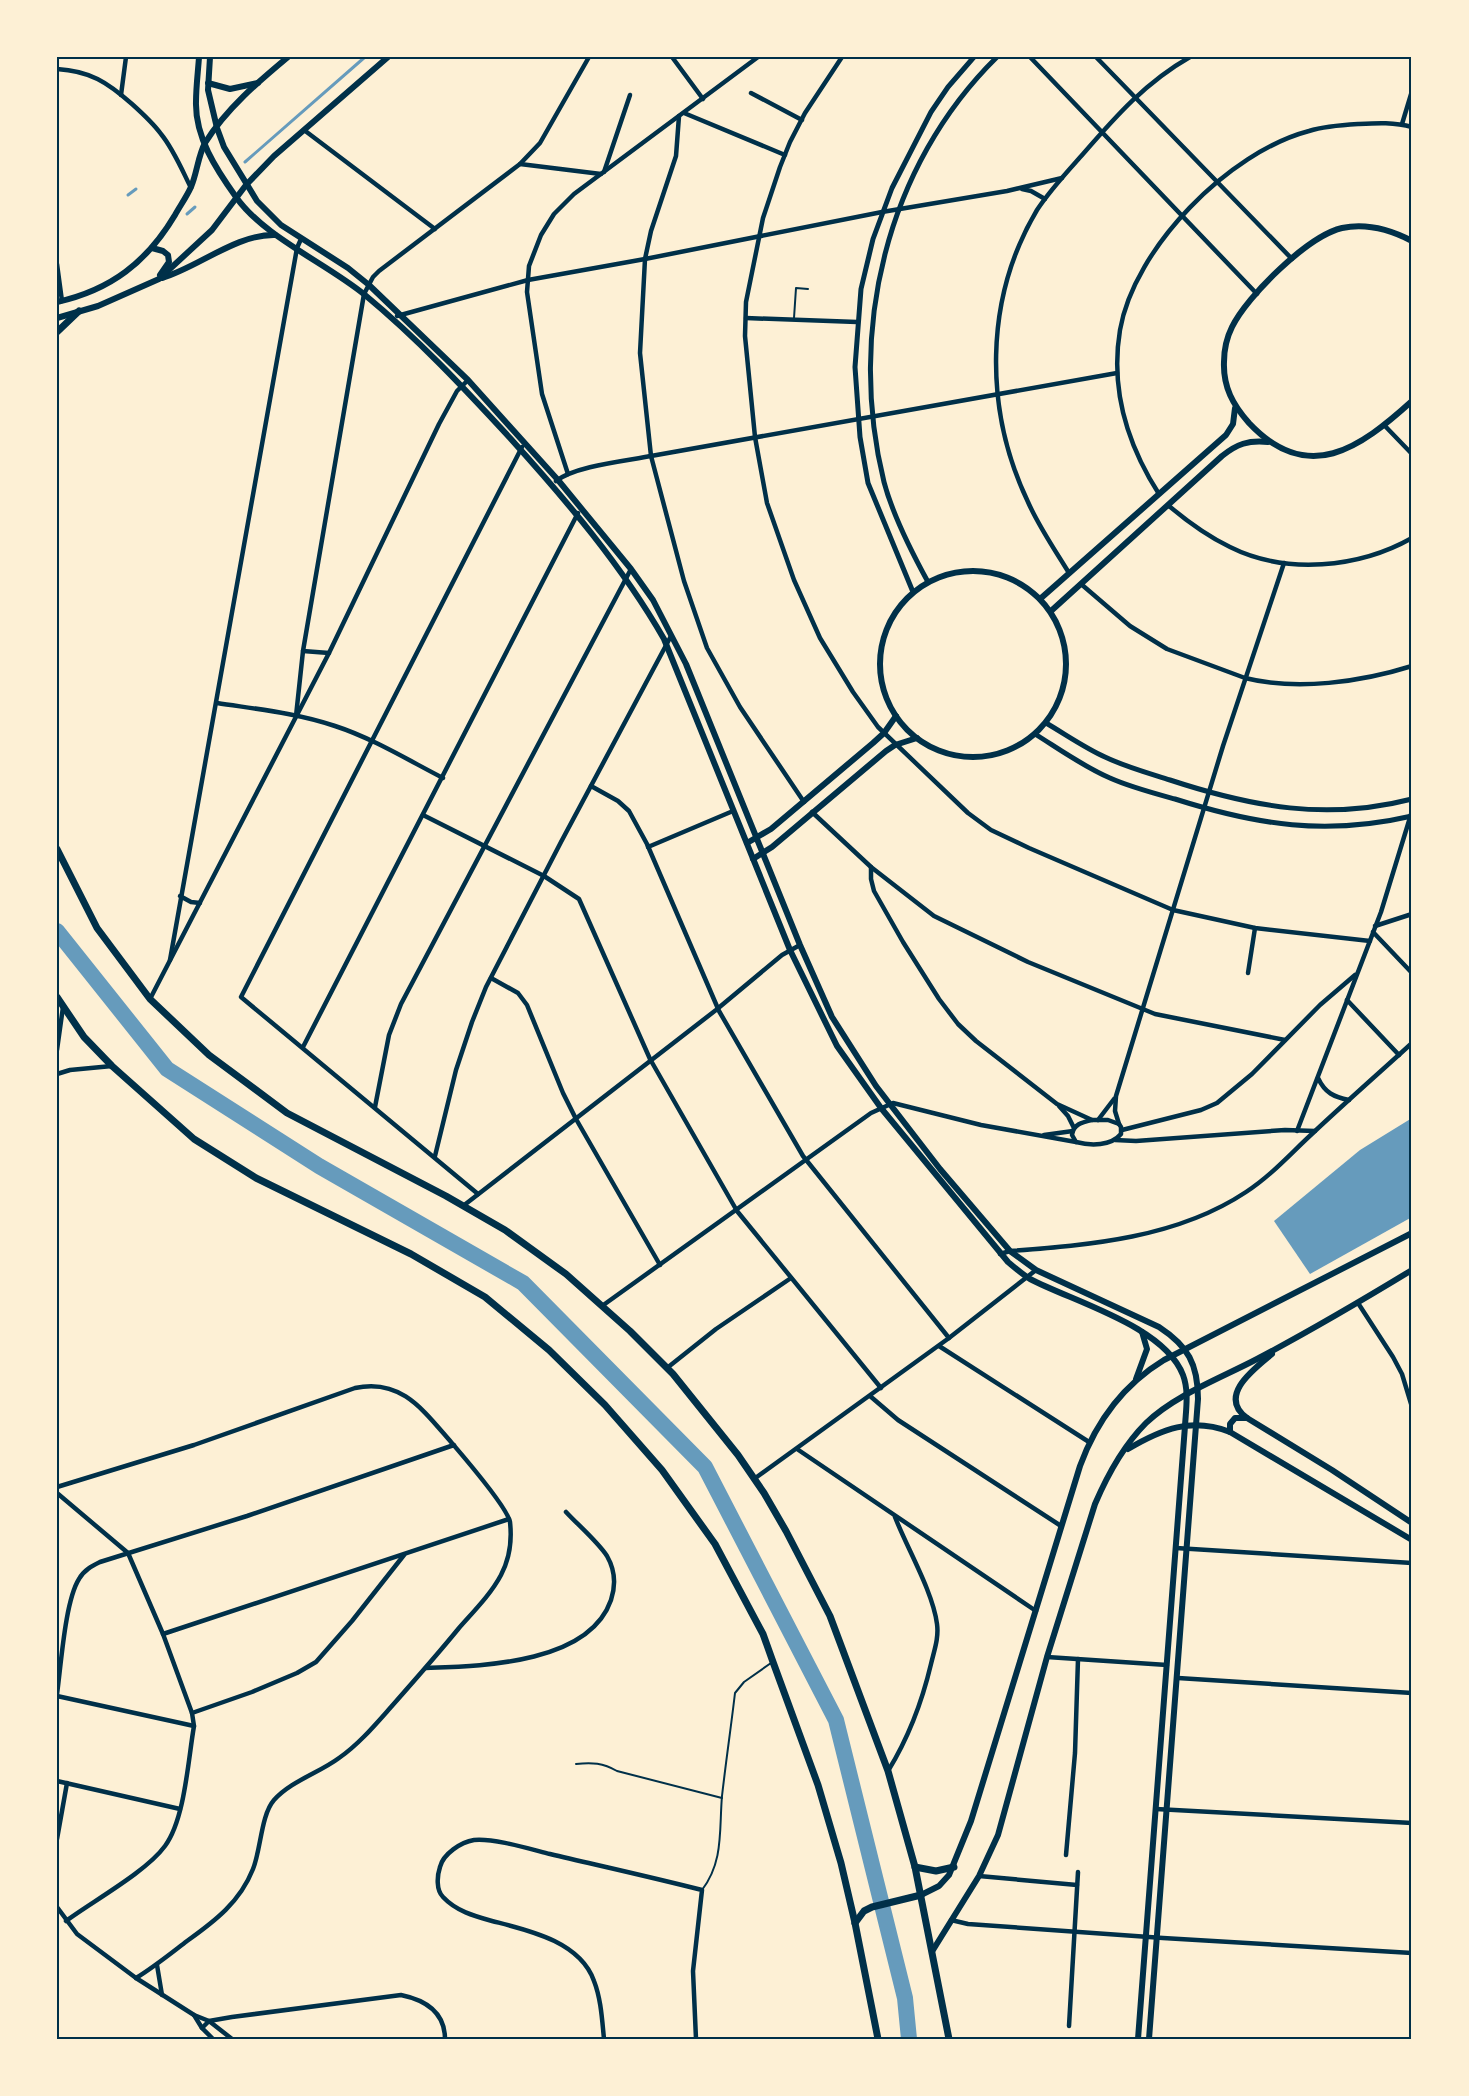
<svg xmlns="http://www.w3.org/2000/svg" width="1469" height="2096" font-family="'Alegreya Sans',sans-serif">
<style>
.water{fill:#669bbc}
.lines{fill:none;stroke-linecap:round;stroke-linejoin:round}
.stream{stroke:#669bbc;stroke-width:3}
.river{stroke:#669bbc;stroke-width:16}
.service{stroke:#003049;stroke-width:2}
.minor{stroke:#003049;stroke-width:4.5}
.tertiary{stroke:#003049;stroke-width:5}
.secondary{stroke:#003049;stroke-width:6}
.trunk{stroke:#003049;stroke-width:7}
.neatline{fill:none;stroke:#003049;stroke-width:2}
</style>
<rect width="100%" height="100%" fill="#fdf0d5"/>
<polygon class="water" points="1412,1118 1412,1217 1310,1274 1274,1221 1360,1150"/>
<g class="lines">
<g class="stream">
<polyline points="245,162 365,57"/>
<polyline points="128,195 136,189"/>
<polyline points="187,214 195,207"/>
</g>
<polyline class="river" points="57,931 167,1069 319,1166 523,1283 705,1467 836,1720 905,1998 909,2039"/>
<g class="service">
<polyline points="794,318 796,288 808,289"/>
<path d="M576 1764C592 1762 603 1763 617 1771L722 1798"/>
<path d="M702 1890C724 1861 719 1830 722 1796 726 1761 731 1727 735 1693L744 1682 771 1663"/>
</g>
<g class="minor">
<polyline points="672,57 703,99"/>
<polyline points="842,57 805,113 790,142 780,167 763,218 746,302 745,336 755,437 767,503 794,580 820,638 853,692 878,727 968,813 991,830 1029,848 1173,910 1255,928 1370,941"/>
<polyline points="1030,57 1257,294"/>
<polyline points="1096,57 1292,259"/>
<path d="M57 69C90 71 107 82 132 104 142 113 153 123 161 134 174 150 182 170 191 188"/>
<polyline points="751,93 802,120"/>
<polyline points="121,95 126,57"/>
<polyline points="684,113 785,155"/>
<polyline points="679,116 676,156 651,231 645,259 640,353 651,456 684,581 707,648 740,707 804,802"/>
<polyline points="1402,124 1412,91"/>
<polyline points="304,130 435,229"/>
<polyline points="520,164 601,174"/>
<polyline points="604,172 630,95"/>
<polyline points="1022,189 1031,191 1045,199"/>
<polyline points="57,264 62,301"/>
<polyline points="397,316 528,280 645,259 882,212 1007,191 1062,178"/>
<polyline points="746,318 857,322"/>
<polyline points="1385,426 1412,454"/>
<polyline points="568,474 542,394 527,292 529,266 541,235 554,214 574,194 758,57"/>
<path d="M556 481C575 466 625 461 651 456L1117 373"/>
<path d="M1159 494C1127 444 1110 390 1120 330 1134 248 1229 152 1309 131 1325 126 1341 125 1358 124 1377 123 1394 122 1412 127"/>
<path d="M1169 506C1188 522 1207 536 1230 547 1286 575 1359 568 1412 538"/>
<path d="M1069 573C1055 550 1039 527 1028 502 984 410 984 299 1037 210 1050 190 1067 172 1083 154 1116 116 1146 82 1190 57"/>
<path d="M1081 584 1130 626 1167 649 1245 678C1297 691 1361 682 1412 666"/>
<polyline points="303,651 329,653"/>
<path d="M217 703C256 709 297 713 335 726 372 738 408 760 443 778"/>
<polyline points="296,716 303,651 364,294 373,277 379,271 520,164 540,143 589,57"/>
<polyline points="591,786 618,801 629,811 647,844 719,1011 803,1156 949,1338"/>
<polyline points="812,812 871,867 934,916 1028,962 1155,1014 1285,1040"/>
<polyline points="423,815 544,876 579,899 650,1059 737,1211 881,1388"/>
<polyline points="648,847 733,811"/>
<polyline points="871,867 871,879 874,891 903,942 939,999 958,1024 976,1041 1057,1104 1092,1120"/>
<polyline points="180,896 191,902 200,903"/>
<polyline points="1375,926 1412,914"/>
<polyline points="1373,932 1412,973"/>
<polyline points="170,960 297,248 301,239"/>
<polyline points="1248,973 1255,928"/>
<polyline points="491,978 518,993 527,1005 563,1093 576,1119 660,1265"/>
<polyline points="150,999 329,653 439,424 457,391 468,380"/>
<polyline points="1347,1000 1399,1055"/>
<polyline points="303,1047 578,513"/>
<polyline points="57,1050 63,1007"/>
<polyline points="57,1074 70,1070 112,1066"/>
<path d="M1318 1078C1325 1093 1334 1097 1349 1100"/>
<polyline points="1059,1106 1068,1116 1074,1128"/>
<polyline points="375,1107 389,1035 401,1004 631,569"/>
<path d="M1092 1120H1108L1119 1124 1121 1127V1134C1111 1146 1091 1146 1076 1142L1072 1135C1073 1124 1083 1122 1092 1120Z"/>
<polyline points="1098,1120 1114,1099"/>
<polyline points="1119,1124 1115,1111 1116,1096 1223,746 1284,563"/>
<polyline points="1122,1130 1201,1110 1217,1103 1252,1074 1320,1005 1355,975"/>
<polyline points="1297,1131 1381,912 1412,811"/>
<polyline points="1044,1135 1073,1131"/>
<polyline points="1115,1140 1136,1141 1285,1130 1315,1131"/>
<polyline points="435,1156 456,1070 472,1022 486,987 561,842 671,636"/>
<polyline points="478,1194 241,997 522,447"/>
<polyline points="463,1206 716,1010 782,955 800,945"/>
<path d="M1000 1254 1010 1251C1090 1245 1177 1238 1246 1192 1272 1175 1291 1153 1314 1132 1346 1102 1379 1073 1412 1043"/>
<polyline points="1358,1303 1393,1357 1402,1374 1412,1407"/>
<polyline points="602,1306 871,1113 893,1103 981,1125 1076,1142"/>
<polyline points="939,1346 1089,1442"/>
<polyline points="667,1368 716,1329 791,1278"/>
<polyline points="870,1396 898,1420 1061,1526"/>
<polyline points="797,1449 1036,1611"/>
<polyline points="754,1479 949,1338 1036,1270"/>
<path d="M57 1487 194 1445 355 1388C401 1378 423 1410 451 1442 463 1456 507 1507 510 1522 512 1540 510 1558 501 1575 491 1594 474 1611 459 1628 437 1655 414 1681 391 1707 375 1725 359 1744 339 1758 319 1773 291 1781 274 1800 261 1815 261 1849 253 1869 240 1902 215 1921 187 1941 170 1954 154 1967 136 1978"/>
<path d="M57 1493 128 1553 163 1634 192 1713 194 1726C188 1760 185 1819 165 1846 146 1872 93 1901 66 1921"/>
<polyline points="1176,1548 1412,1563"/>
<polyline points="163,1634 509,1519"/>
<polyline points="1047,1657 1167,1665"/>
<path d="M426 1668C481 1666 589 1664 611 1600 616 1585 615 1570 607 1556 597 1541 578 1525 566 1512"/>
<polyline points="1178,1678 1412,1693"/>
<path d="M57 1694C61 1666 65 1601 79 1579 84 1570 92 1566 100 1562L247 1516 454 1445"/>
<polyline points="57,1696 194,1726"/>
<polyline points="192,1713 252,1692 297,1673 316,1662 352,1621 404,1555"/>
<path d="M888 1771C909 1737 922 1702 931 1664 934 1651 939 1638 937 1624 933 1592 907 1548 895 1517"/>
<polyline points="57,1781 180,1809"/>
<polyline points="1156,1809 1412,1823"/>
<polyline points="57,1839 67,1783"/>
<polyline points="1066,1855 1075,1753 1078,1659"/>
<polyline points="979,1876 1077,1885"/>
<polyline points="57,1907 77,1934 136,1978 194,2015 209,2021 232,2039"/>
<polyline points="951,1920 968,1924 1163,1938 1412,1953"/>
<polyline points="157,1965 162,1995"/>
<polyline points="194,2015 202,2028 213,2039"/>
<polyline points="1069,2026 1078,1872"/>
<path d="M202 2028 209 2021 232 2017 401 1995C425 2000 445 2012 445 2039"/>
<path d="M604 2039C602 2019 601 1999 594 1981 580 1941 527 1930 492 1921 474 1916 456 1911 443 1897 436 1890 437 1876 440 1867 443 1854 461 1842 474 1840 494 1838 530 1849 550 1854 601 1866 651 1877 702 1890L693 1971 696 2039"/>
</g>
<g class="tertiary">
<path d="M928 582C911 551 893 516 884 482 847 332 886 166 997 57"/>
<polyline points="913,592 868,483 860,437 855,367 861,289 873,239 892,188 931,112 948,87 974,57"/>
<path d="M1046 723C1065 734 1085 748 1105 757 1126 767 1148 773 1170 780 1252 807 1327 821 1412 799"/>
<path d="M1035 734C1059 749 1084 767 1110 778 1130 787 1153 793 1175 799 1257 825 1326 836 1412 816"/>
</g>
<g class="secondary">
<path d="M199 57C198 72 196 87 196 102 195 137 216 169 236 197 264 237 326 263 365 295 417 338 464 388 510 438 567 501 622 566 664 639L790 950 837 1046 881 1108 1008 1262C1015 1268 1022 1274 1030 1279 1074 1302 1164 1326 1183 1375 1189 1391 1186 1409 1185 1426L1138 2039"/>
<path d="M210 57 208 90 217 128 224 147 257 201 281 225 348 268 369 285 468 380 558 480 631 569 653 600 686 664 800 945 832 1017 876 1086 940 1169 1010 1251 1036 1270 1159 1327C1188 1346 1198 1364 1198 1399L1149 2039"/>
<polyline points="208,83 230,89 258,83"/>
<path d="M1412 241C1391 230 1366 223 1342 228 1308 236 1247 296 1232 327 1227 337 1224 350 1224 362 1223 387 1233 405 1249 423 1308 486 1360 448 1412 401"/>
<polyline points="152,248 163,251 168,255 169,262 160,275"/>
<path d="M162 278C199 267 236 234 275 235"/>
<path d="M57 302C111 290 147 262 175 215 180 206 187 196 191 187 197 173 198 156 205 143 226 109 258 82 288 57"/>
<polyline points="57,318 98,306 159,279 212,230 246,185 274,156 388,57"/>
<circle cx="973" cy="664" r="93"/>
<polyline points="1040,599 1226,435 1233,424 1235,408"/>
<path d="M1051 611 1222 456C1237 444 1248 440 1268 442"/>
<polyline points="747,843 771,829 873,743 884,733 896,716"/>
<polyline points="753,859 772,847 886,751 895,745 917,738"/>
<path d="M1272 1354C1254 1369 1217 1396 1247 1418L1332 1470 1412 1523"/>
<polyline points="1136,1379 1147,1349 1142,1332"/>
<polyline points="1230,1432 1230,1424 1235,1418 1247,1418"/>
<path d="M1128 1449C1162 1429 1191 1417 1230 1432L1412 1540"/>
<path d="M921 1895 939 1886 949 1875 971 1821 1080 1466C1096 1422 1123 1385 1164 1360L1412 1233"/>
<path d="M933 1950 979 1876 998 1835 1047 1657 1095 1504C1107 1476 1124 1445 1146 1423 1175 1395 1221 1378 1257 1359 1310 1331 1361 1301 1412 1270"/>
</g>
<g class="trunk">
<polyline points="57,332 79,311"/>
<polyline points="57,849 97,928 150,999 209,1055 287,1113 446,1196 505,1230 566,1274 630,1331 673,1374 738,1455 764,1493 786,1531 830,1616 888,1771 915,1867 949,2039"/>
<polyline points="57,997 84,1037 112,1066 194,1139 256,1178 411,1254 485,1297 549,1350 605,1405 662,1470 715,1544 763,1634 773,1662 818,1785 841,1863 855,1923 878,2039"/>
<polyline points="915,1867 936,1871 954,1867"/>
<polyline points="855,1923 864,1911 872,1907 921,1895"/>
</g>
</g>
<rect width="1469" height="2096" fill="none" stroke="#fdf0d5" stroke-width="117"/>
<rect x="58" y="58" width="1352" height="1980" class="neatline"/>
</svg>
